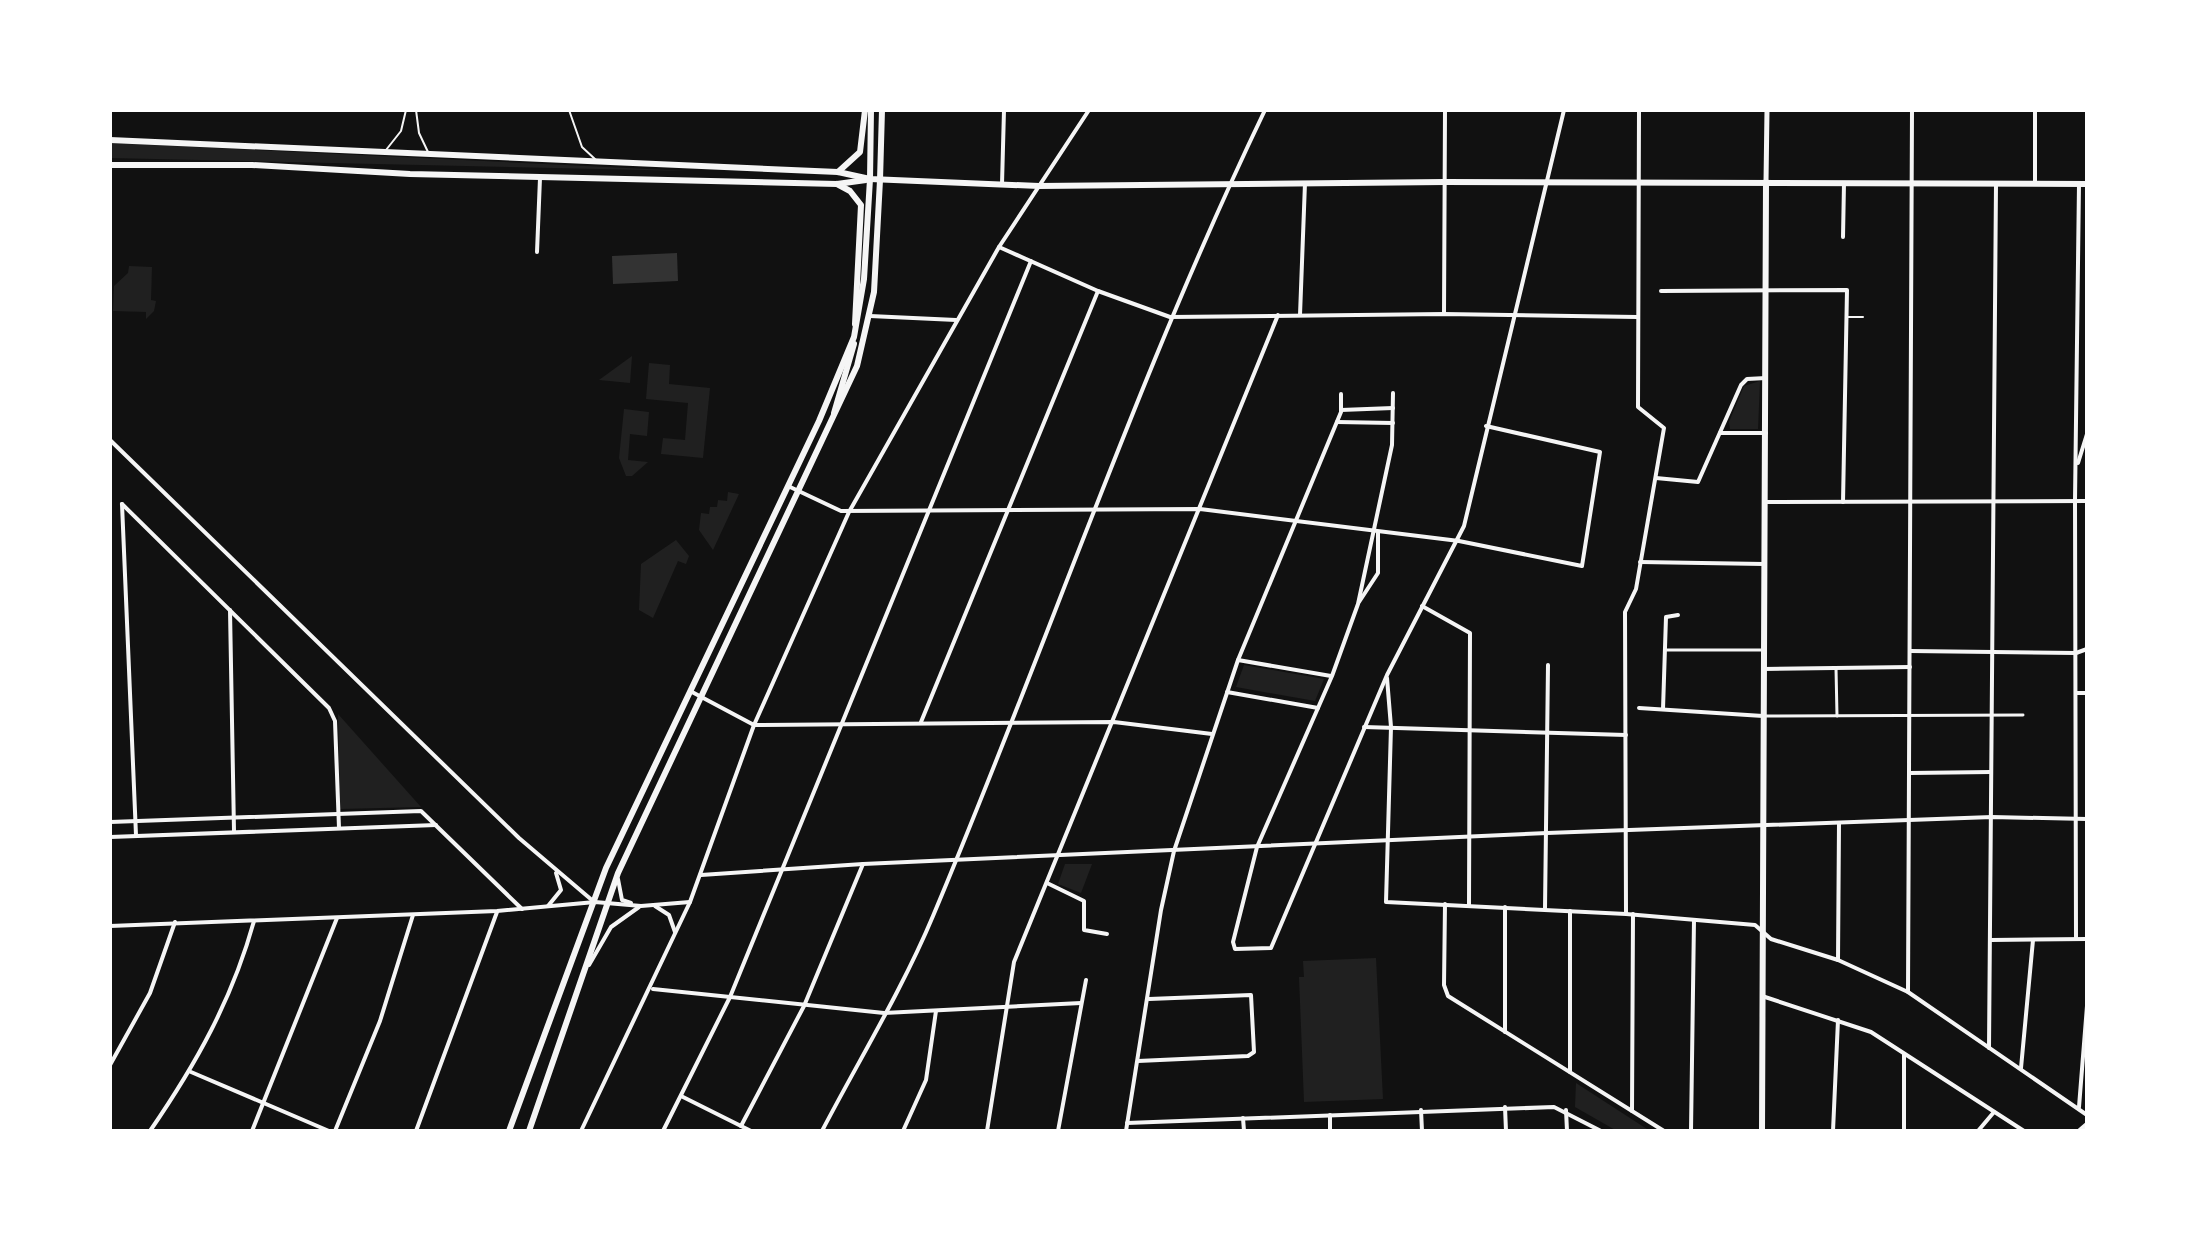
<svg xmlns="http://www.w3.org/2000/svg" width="2197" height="1241" font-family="Mulish,sans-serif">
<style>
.green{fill:#202020}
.water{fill:#333}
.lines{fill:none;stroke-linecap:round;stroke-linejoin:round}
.service{stroke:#f5f5f5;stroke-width:2}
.pedestrian{stroke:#f5f5f5;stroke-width:3}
.minor{stroke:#f5f5f5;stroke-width:4}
.tertiary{stroke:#f5f5f5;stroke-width:5}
.secondary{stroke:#f5f5f5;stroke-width:6}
.primary{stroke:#f5f5f5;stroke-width:6}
</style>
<rect width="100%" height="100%" fill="#111"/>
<g class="green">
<polygon points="110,143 689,171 110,158"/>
<polygon points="129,266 152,267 151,300 156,301 154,311 146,319 146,312 113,311 114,286 128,273"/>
<polygon points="632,356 630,383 599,380"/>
<polygon points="649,363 670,365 669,384 710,388 703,458 661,454 663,438 685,440 688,403 646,399"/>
<polygon points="1760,381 1758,429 1730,429 1729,422 1744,386"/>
<polygon points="624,409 649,412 647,436 630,434 628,460 648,462 632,476 626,476 619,458"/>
<polygon points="728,492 739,494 713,550 699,530 701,513 709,514 710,507 717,507 718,500 727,501"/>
<polygon points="676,540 689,556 686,564 678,561 653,618 639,610 641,564"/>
<polygon points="1244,665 1324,679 1315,701 1236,687"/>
<polygon points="338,714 421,807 340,809"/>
<polygon points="1065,864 1092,864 1081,893 1058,884"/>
<polygon points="1376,958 1383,1099 1304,1102 1299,977 1304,977 1303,961"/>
<polygon points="1576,1083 1650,1131 1617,1131 1575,1107"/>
</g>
<polygon class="water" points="677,253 678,281 613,284 612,256"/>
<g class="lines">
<g class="service">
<polyline points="416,110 419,133 428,152"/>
<polyline points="569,110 582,147 596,160"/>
<polyline points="386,150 401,131 406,110"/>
<polyline points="1848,317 1863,317"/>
</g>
<g class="pedestrian">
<polyline points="1665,650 1762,650"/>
<polyline points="1836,668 1837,716"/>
<polyline points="1766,716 2023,715"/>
</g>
<g class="minor">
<polyline points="2035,183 2035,110"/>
<polyline points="1002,184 1004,110"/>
<polyline points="1843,237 1844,183"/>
<polyline points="999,247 1098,291 1170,317 1444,314 1637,317"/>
<polyline points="537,252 540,178"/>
<polyline points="1661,291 1847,290 1843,502"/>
<polyline points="1444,314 1445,110"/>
<polyline points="1300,315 1305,183"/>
<polyline points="870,316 956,320"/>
<polyline points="1393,393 1392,445 1358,604 1332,676 1257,847 1233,942 1235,949 1271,948 1387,675 1464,526 1564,110"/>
<polyline points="1341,410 1393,408"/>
<polyline points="1337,422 1393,423"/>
<polyline points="1720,433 1766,433"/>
<polyline points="110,440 519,838 593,901"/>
<polyline points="2078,463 2087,434"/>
<polyline points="1656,478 1698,482 1741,385 1747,379 1766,378"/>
<polyline points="788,486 841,511 1200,509 1459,541 1582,566 1600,452 1486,426"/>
<polyline points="1765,502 2087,501"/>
<polyline points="122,504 329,708 335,721 339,828"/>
<polyline points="122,504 136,835"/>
<polyline points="1640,562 1764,564"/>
<polyline points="1359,602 1378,573 1378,533"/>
<polyline points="1422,606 1470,633 1469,905"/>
<polyline points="230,610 234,831"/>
<polyline points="1910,651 2076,653 2087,649"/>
<polyline points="1238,660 1331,676"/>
<polyline points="1763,669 1910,667"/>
<polyline points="1387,678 1391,727 1386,902 1626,914 1755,925 1771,939 1838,960 1908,992 2087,1115"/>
<polyline points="692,692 754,725 1114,722 1212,734"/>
<polyline points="1227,692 1318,708"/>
<polyline points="2076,693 2087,693"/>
<polyline points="1639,708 1763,716"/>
<polyline points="1663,709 1666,617 1678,615"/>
<polyline points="921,722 1098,291"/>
<polyline points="1364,727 1626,735"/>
<polyline points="1910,773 1991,772"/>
<polyline points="110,822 421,811 522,909"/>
<polyline points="110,837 436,825"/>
<polyline points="701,875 863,864 1547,833 1992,817 2087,819"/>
<polyline points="618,879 622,900 631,903"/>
<polyline points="1047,883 1084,901 1084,930 1107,934"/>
<polyline points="1445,904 1444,985 1448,996 1664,1131"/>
<polyline points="548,906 561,890 556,873"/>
<polyline points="655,906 669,915 675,932"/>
<polyline points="1545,909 1548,665"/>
<polyline points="1570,911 1570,1072"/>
<polyline points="1626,913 1625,612 1636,589 1664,428 1638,407 1639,110"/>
<polyline points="110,926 497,911 595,902 641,906 690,902"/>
<polyline points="2076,939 2075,501 2079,184"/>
<polyline points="1991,940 2087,939"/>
<polyline points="1838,960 1839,823"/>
<polyline points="589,965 611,927 639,907"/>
<polyline points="653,989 884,1013 1081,1003"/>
<polyline points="1908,992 1912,110"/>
<polyline points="1762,996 1871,1032 2024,1131"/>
<polyline points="1505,1032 1505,907"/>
<polyline points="1989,1048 1996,184"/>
<polyline points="1138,1061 1248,1056 1254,1052 1251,995 1149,999"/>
<polyline points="110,1065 150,993 175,922"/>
<polyline points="2021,1068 2033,940"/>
<polyline points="191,1072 329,1131"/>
<polyline points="681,1096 751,1131"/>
<polyline points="1505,1107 1506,1131"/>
<polyline points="2079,1107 2087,1006"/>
<polyline points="1421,1110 1422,1131"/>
<polyline points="1566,1110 1567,1131"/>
<polyline points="1632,1111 1633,914"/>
<polyline points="1330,1115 1330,1131"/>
<polyline points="1243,1118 1244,1131"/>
<polyline points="1127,1123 1554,1107 1601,1131"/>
<polyline points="741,1126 804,1006 863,864"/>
<path d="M150 1131C196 1064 232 1000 254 921"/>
<polyline points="252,1131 337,918"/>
<polyline points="335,1131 380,1021 413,915"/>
<polyline points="416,1131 497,912"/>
<polyline points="581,1131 690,902 754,725 849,512 999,247 1089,110"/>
<polyline points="663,1131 730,997 1031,261"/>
<path d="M822 1131C859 1060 902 990 933 916 1046 648 1139 372 1265 110"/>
<polyline points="903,1131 926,1080 936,1011"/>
<polyline points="987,1131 1014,962 1278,315"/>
<polyline points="1058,1131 1086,980"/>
<polyline points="1126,1131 1161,910 1174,851 1238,660 1341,412 1341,394"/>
<polyline points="1691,1131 1694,920"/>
<polyline points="1833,1131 1838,1020"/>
<polyline points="1904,1131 1904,1054"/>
<polyline points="1978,1131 1994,1112"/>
</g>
<polyline class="tertiary" points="1766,182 1767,110"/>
<g class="secondary">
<polyline points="110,140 838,172 870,179 1039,186 1445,182 2087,184"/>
<polyline points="110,165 252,165 410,174 837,184 866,180"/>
<polyline points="838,172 860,152 865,110"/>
<polyline points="870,179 871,110"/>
<polyline points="880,180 882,110"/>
<polyline points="1762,1131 1766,182"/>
</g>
<g class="primary">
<polyline points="837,184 850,191 861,205 855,324"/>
<polyline points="834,413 854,344"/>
<polyline points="509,1131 606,868 819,421 854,337 864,279 870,179"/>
<polyline points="529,1131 618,873 857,366 874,292 880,180"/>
<polyline points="2080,1131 2087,1125"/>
</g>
</g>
<rect width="2197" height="1241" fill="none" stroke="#ffffff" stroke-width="224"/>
</svg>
